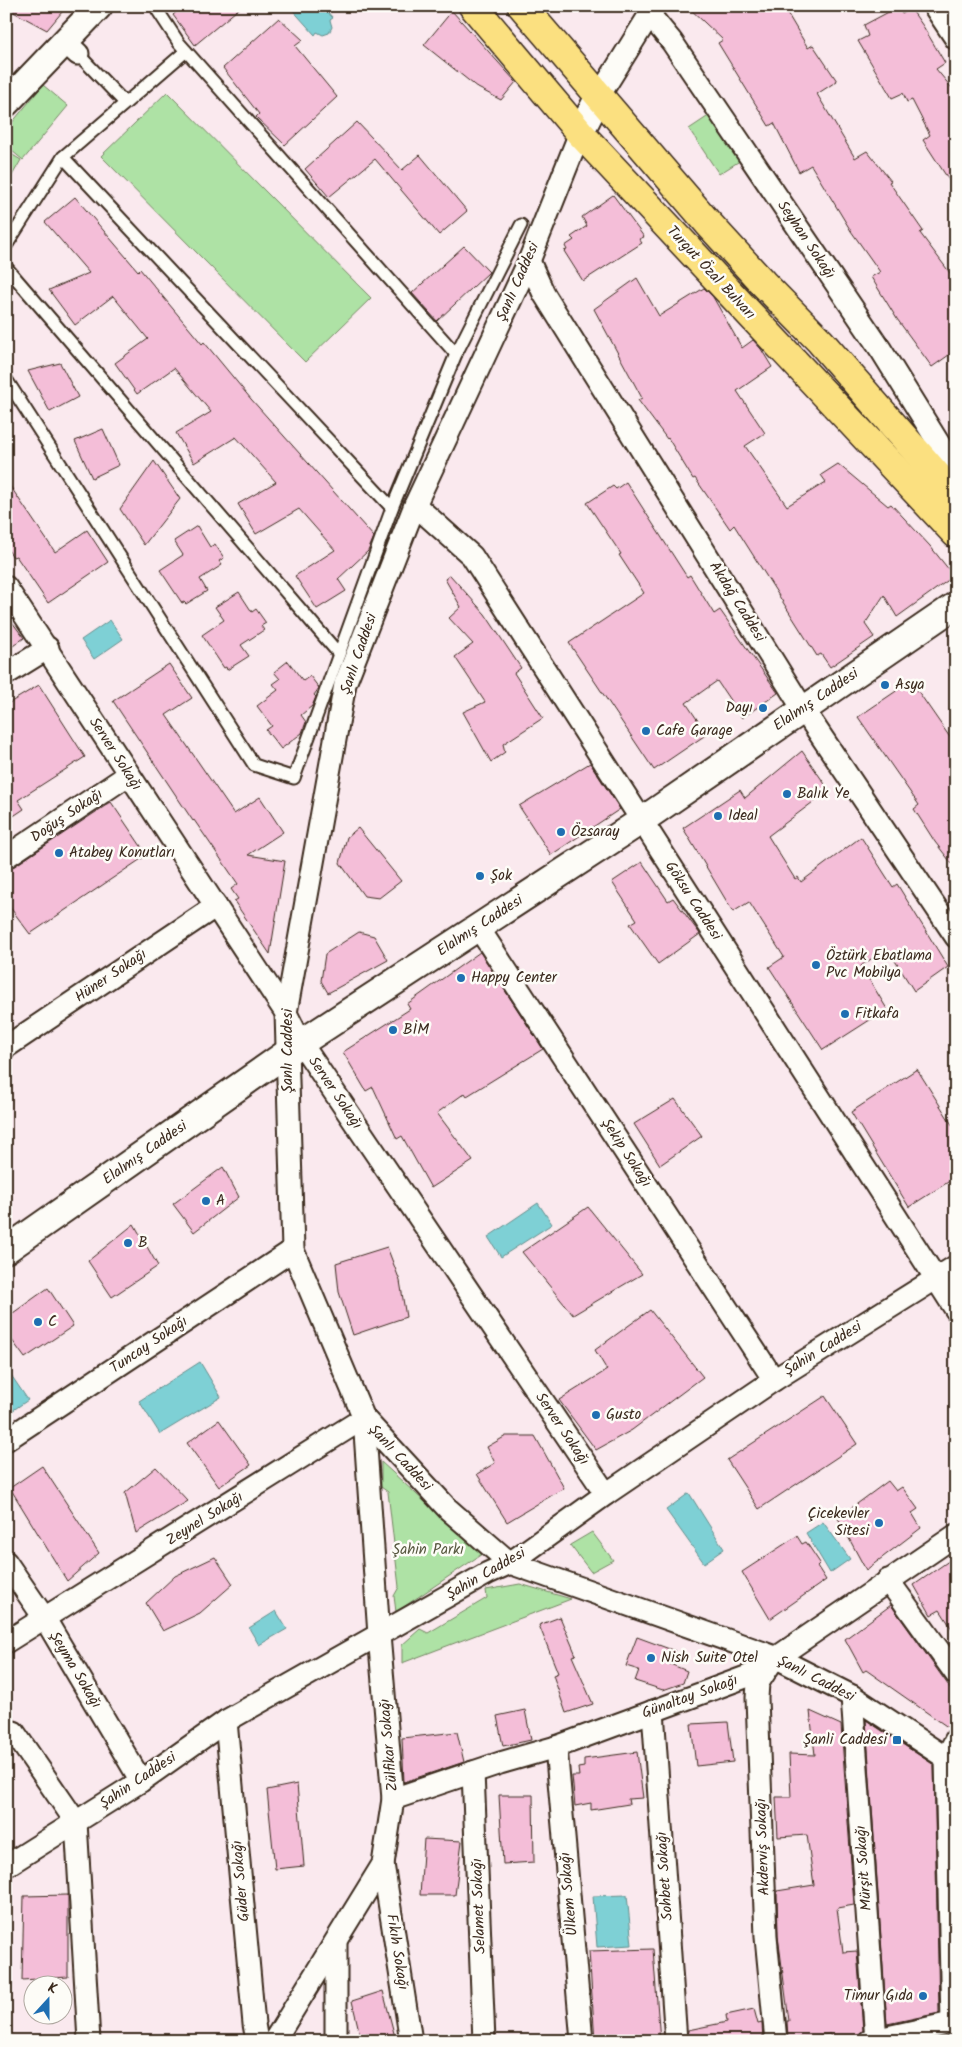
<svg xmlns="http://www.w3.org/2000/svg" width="962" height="2047" font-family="Kalam,sans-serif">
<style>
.green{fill:#aee2a5;stroke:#748662}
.water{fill:#7ed0d5;stroke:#638e8c}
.building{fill:#f4bed8;stroke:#3b2a1e}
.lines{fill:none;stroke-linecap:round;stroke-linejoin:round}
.service-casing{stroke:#3b2a1e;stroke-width:15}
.minor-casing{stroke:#3b2a1e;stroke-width:25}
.tertiary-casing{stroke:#3b2a1e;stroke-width:30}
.primary-casing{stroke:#3b2a1e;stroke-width:31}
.service{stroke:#fdfcf7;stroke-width:11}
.minor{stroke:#fdfcf7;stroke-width:21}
.tertiary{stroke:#fdfcf7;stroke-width:26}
.primary{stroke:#fbe080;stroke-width:28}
.poi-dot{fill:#1f6fb2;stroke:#fdfcf7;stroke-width:2}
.labels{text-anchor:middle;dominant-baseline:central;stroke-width:5;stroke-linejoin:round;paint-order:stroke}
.street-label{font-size:15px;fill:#3b2a1e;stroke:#fdfcf7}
.poi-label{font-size:15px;fill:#3b2a1e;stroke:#fdfcf7;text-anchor:start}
.park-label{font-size:15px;fill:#585840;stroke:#fdfcf7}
</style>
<rect width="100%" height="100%" fill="#fae9ee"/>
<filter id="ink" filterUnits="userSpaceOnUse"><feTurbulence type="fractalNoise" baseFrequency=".02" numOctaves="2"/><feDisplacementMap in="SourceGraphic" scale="10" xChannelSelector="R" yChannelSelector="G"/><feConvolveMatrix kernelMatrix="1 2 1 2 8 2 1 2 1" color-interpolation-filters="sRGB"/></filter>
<g filter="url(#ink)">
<g class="green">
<polygon points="43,85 68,106 23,160 6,146 6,130"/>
<polygon points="167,92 371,298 305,362 101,156"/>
<polygon points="716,111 746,157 719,174 689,129"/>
<polygon points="6,151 21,160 6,186"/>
<polygon points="381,1462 482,1554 396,1612 394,1596 399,1587 388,1492 381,1487"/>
<polygon points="592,1532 613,1560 591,1572 570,1545"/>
<polygon points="520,1584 571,1599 402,1663 402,1645 420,1629 428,1633 487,1598 486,1590"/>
</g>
<g class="water">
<polygon points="289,6 322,6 333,18 330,20 332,27 329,33 323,35 317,32 315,35"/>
<polygon points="110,620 123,639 94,659 81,640"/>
<polygon points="538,1203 552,1224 501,1257 488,1237"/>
<polygon points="200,1362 221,1397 160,1434 139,1401"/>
<polygon points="11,1375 28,1400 6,1415 6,1379"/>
<polygon points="689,1493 724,1549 704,1563 666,1510"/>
<polygon points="823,1522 850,1559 830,1573 806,1533"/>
<polygon points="276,1611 287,1629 259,1645 249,1628"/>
<polygon points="627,1895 632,1945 597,1947 593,1896"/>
</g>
<g class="building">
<polygon points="6,6 67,6 47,30 6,8"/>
<polygon points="183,6 242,6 195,45 173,15"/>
<polygon points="687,6 783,6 808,48 813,45 837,81 817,94 855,158 867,151 891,181 889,182 923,231 920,233 956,281 956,350 932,367 897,319 871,277 880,272 851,231 811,165 799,172 774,123 769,126 718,43 723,40"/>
<polygon points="898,7 902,14 911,9 923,26 945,63 936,69 956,93 956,191 923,140 930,135 912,100 907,102 903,93 892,98 858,41 868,36 864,25"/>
<polygon points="452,11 516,82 501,100 478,88 424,45"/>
<polygon points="279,18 303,40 295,46 337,97 285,145 256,117 259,114 223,68"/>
<polygon points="357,122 402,170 420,155 467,211 439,235 375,159 329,197 305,169"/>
<polygon points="613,195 644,237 639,239 642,243 583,281 564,251 567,250 565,246 574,240 571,237 587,226 582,217"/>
<polygon points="75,197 138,271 140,269 202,344 204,342 251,399 374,537 368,551 338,579 346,591 317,609 295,576 335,550 299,509 256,534 238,504 276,482 236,437 194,463 176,433 211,412 174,368 137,394 115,363 148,339 113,296 75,325 49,290 89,273 45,222"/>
<polygon points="464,246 489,272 437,321 412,293"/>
<polygon points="637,278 659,316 704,288 713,297 742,348 753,340 761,349 772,367 737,391 765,433 745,446 787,506 826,482 821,475 838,464 888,506 891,504 930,546 954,576 897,617 884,595 865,624 874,637 830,667 821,654 817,656 734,525 730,529 695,478 693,479 668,438 667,439 638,400 642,398 594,309"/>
<polygon points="60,363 78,397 50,412 28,371"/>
<polygon points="103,429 119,465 92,478 75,441"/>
<polygon points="154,461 180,499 144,545 120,509"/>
<polygon points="6,480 55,552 87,530 108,562 48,603 16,556 13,557 6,547"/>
<polygon points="626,482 687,577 690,575 714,614 720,610 778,693 742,718 717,681 686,703 707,734 654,770 569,643 644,593 619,555 621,554 587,503 613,486 616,489"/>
<polygon points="197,526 210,547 215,544 224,558 219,561 222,565 200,579 207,591 186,604 184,602 182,603 160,570 183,555 174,541"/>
<polygon points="450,575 485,614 521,668 514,673 543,718 503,744 505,752 491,762 463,712 485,702 455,657 473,644 449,618 461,607 445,579"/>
<polygon points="239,592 252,612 256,609 266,623 261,626 264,630 241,645 249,656 227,670 226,667 224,668 202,635 224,620 215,607"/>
<polygon points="6,614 24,638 6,651"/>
<polygon points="288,661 303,681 310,676 319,688 314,695 316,697 312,706 301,715 306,722 302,733 281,749 266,730 272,726 257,706 278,690 273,684 280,679 274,672"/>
<polygon points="169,664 192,698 166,715 234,814 260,797 283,832 248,855 285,861 270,954 234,901 238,899 231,889 238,884 194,820 193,821 113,701"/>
<polygon points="911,681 956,746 956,869 935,842 914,809 919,805 858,717"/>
<polygon points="39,685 85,757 18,800 24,809 6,821 6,705"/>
<polygon points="802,751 829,790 768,836 795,879 798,877 801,882 861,837 893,887 897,884 948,967 914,991 887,948 861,966 887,1009 823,1050 769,967 784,957 749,902 733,912 683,828 740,790 745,798"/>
<polygon points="590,763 620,809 551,855 519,806"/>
<polygon points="111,802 147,855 30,934 6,902 6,869 13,867"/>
<polygon points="358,828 401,881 379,898 364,896 340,863 347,837"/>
<polygon points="642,862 668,901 673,898 700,934 658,964 630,924 637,920 612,882"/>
<polygon points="359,932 374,936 388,960 328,993 321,981 325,954"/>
<polygon points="480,952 543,1049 467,1096 465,1093 437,1113 473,1161 431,1188 402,1136 397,1139 373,1087 366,1091 343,1052 410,1009 407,1004"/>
<polygon points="917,1069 956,1131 956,1177 909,1207 851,1112"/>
<polygon points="675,1099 702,1136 660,1165 634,1124"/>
<polygon points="223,1167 239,1197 194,1232 173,1204"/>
<polygon points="588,1207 642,1274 573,1315 522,1252"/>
<polygon points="134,1224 158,1266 112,1297 88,1261"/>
<polygon points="387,1247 400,1281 406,1317 353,1335 339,1292 336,1263"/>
<polygon points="48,1288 73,1326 25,1358 6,1332 6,1318"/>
<polygon points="650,1310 703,1377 632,1430 596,1450 559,1400 607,1370 595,1350"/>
<polygon points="825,1396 857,1444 759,1509 727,1460"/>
<polygon points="219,1420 251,1465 219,1487 187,1443"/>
<polygon points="506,1436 535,1436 564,1488 507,1522 477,1474 495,1463 487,1447"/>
<polygon points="42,1466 99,1553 67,1581 10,1488"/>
<polygon points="156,1467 188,1501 136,1533 125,1493"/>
<polygon points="888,1481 896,1491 902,1487 918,1509 912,1513 921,1528 866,1570 838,1518"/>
<polygon points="797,1536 802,1544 806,1542 820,1563 817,1566 826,1580 770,1619 742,1572"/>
<polygon points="956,1556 956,1635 940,1610 931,1615 914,1585"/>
<polygon points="215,1557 233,1584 200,1613 163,1631 146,1603 175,1576"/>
<polygon points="891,1605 956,1696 956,1723 949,1728 866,1670 863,1672 845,1639"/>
<polygon points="560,1617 576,1655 572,1656 593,1704 566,1713 553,1675 558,1673 539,1625"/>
<polygon points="637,1637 675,1651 670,1664 687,1671 683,1683 663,1690 635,1681 639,1670 626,1666"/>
<polygon points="525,1710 531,1740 503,1746 497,1716"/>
<polygon points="810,1711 841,1725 854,1905 837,1908 843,1952 857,1951 863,2031 857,2037 857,2041 831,2041 830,2034 788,2039 787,2021 789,2021 778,1936 777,1891 814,1885 807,1835 778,1837 776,1797 791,1797 789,1754 815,1755"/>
<polygon points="866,1720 934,1765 939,2013 887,2024"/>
<polygon points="728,1722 733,1762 696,1766 691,1724"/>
<polygon points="457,1732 464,1762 404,1782 402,1738"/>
<polygon points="637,1752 643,1798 628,1799 629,1804 591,1810 591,1803 575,1806 572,1776 579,1776 578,1768 584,1767 584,1759"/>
<polygon points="297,1784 304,1866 275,1869 267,1790"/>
<polygon points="499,1795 533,1795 534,1862 503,1864"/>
<polygon points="424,1839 462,1841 455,1895 420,1895"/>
<polygon points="68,1895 68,1977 22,1980 24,1896"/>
<polygon points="653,1949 660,2041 595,2041 589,1951"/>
<polygon points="383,1991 396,2041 369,2041 368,2033 360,2035 352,2001"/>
<polygon points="754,2009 758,2024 762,2023 763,2041 688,2041 688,2030 727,2022 726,2015"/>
</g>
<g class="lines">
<defs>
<g id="service">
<polyline points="162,6 158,11 179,43 456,354"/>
<polyline points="78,54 125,103"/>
<polyline points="63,157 392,508"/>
<polyline points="6,246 63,157 186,51"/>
<polyline points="6,267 339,654"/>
<polyline points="6,379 254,765 294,778 392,508 456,354 521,225"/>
</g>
<g id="minor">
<polyline points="934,6 956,39"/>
<polyline points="649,14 672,42 881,350 956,471"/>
<polyline points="64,41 78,54"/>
<polyline points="599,96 655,6"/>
<polyline points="580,133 529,261 415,505 345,684 286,1013 293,1250 364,1418 448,1509 510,1563 775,1657 852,1696 946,1758"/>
<polyline points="529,261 544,294 803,709 956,937"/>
<polyline points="415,505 472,556 956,1310"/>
<polyline points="6,587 286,1013 301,1043 606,1494"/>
<polyline points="6,674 48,648"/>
<polyline points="6,857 128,775"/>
<polyline points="478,927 774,1380"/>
<polyline points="6,1047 216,906"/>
<polyline points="6,1440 293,1250"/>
<polyline points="6,1562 45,1619 141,1781"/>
<polyline points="888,1580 956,1674"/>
<polyline points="6,1642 364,1418"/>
<polyline points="771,1663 758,1683 757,1698 766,1937 776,2041"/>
<polyline points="852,1696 876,2041"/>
<polyline points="653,1711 676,2041"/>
<polyline points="226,1721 254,2024 257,2041"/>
<polyline points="14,1732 76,1822 89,2041"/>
<polyline points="556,1747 582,2041"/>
<polyline points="473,1772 484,2041"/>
<polyline points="393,1799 500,1763 556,1747 751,1675 956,1535"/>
<polyline points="383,1864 411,2041"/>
<polyline points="6,1866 141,1781 226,1721 488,1573 510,1563 606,1494 774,1380 956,1266"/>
<polyline points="952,2022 946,1758 956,1739"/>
<polyline points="274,2041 383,1864 393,1799 379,1635 364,1418"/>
<polyline points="336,2041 336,1944"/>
<polyline points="869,2041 956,2022"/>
</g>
<g id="tertiary">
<polyline points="6,103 99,6"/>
<polyline points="580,133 599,96"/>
<polyline points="6,1250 301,1043 641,821 956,605"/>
</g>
<g id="primary">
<polyline points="473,6 580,133 956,534"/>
<polyline points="522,6 708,223 763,283 820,341 956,497"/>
</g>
</defs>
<use href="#service" class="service-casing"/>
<use href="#minor" class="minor-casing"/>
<use href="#tertiary" class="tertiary-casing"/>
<use href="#primary" class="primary-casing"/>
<use href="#service" class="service"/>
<use href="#minor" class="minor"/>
<use href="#tertiary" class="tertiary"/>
<use href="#primary" class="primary"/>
</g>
</g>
<g class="poi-dot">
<circle cx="885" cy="685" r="5"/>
<circle cx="763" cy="708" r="5"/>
<circle cx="646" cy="731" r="5"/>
<circle cx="787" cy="794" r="5"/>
<circle cx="718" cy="816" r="5"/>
<circle cx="561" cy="832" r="5"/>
<circle cx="59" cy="853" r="5"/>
<circle cx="480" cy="876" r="5"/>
<circle cx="816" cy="965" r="5"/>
<circle cx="461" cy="978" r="5"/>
<circle cx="845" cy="1014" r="5"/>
<circle cx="393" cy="1030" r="5"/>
<circle cx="206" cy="1201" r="5"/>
<circle cx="128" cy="1243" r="5"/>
<circle cx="38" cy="1322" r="5"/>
<circle cx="596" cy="1415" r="5"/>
<circle cx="879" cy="1523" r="5"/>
<circle cx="651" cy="1658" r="5"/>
<rect x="892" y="1735" width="10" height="10" rx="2.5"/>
<circle cx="923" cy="1996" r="5"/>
</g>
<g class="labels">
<g class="street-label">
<text transform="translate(806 240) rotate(56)">Seyhan Sokağı</text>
<text transform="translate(711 273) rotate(47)">Turgut Özal Bulvarı</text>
<text transform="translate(518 282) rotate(-66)">Şanlı Caddesi</text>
<text transform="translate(737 602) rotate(58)">Akdağ Caddesi</text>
<text transform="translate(359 654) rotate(-71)">Şanlı Caddesi</text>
<text transform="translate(816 700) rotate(-34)">Elalmış Caddesi</text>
<text transform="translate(115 754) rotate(57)">Server Sokağı</text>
<text transform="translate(67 816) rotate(-34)">Doğuş Sokağı</text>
<text transform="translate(693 901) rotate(57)">Göksu Caddesi</text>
<text transform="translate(480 926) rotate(-33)">Elalmış Caddesi</text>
<text transform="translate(111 976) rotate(-34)">Hüner Sokağı</text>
<text transform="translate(288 1051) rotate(-90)">Şanlı Caddesi</text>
<text transform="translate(335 1093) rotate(56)">Server Sokağı</text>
<text transform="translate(145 1153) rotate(-35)">Elalmış Caddesi</text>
<text transform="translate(626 1153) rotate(57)">Şekip Sokağı</text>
<text transform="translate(149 1345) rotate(-34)">Tuncay Sokağı</text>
<text transform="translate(823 1349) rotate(-32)">Şahin Caddesi</text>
<text transform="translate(562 1429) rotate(56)">Server Sokağı</text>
<text transform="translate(400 1458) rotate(47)">Şanlı Caddesi</text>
<text transform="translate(205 1519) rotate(-32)">Zeynel Sokağı</text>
<text transform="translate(486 1574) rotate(-30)">Şahin Caddesi</text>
<text transform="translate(75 1670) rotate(59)">Şeyma Sokağı</text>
<text transform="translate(816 1679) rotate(27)">Şanlı Caddesi</text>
<text transform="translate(690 1697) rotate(-20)">Günaltay Sokağı</text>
<text transform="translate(389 1745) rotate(-95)">Zülfikar Sokağı</text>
<text transform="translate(138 1781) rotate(-34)">Şahin Caddesi</text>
<text transform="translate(763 1847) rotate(-92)">Akderviş Sokağı</text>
<text transform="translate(864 1868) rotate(-94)">Mürşit Sokağı</text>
<text transform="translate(665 1876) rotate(-94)">Sohbet Sokağı</text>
<text transform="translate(241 1881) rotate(-95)">Güder Sokağı</text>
<text transform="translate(569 1894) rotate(-95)">Ülkem Sokağı</text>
<text transform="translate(479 1906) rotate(-92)">Selamet Sokağı</text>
<text transform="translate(397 1952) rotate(81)">Fıkıh Sokağı</text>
</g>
<g class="poi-label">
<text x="895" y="685">Asya</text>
<text x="753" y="708" text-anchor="end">Dayı</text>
<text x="656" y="731">Cafe Garage</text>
<text x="797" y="794">Balık Ye</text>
<text x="728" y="816">Ideal</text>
<text x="571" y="832">Özsaray</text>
<text x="69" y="853">Atabey Konutları</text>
<text x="490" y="876">Şok</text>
<text x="826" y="956">Öztürk Ebatlama<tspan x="826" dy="17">Pvc Mobilya</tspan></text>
<text x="471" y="978">Happy Center</text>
<text x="855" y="1014">Fitkafa</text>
<text x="403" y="1030">BİM</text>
<text x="216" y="1201">A</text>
<text x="138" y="1243">B</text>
<text x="48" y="1322">C</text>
<text x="606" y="1415">Gusto</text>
<text x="869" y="1514" text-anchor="end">Çicekevler<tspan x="869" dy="17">Sitesi</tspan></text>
<text x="661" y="1658">Nish Suite Otel</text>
<text x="887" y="1740" text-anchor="end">Şanli Caddesi</text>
<text x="913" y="1996" text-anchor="end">Timur Gıda</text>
</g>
<g class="park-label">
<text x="428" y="1550">Şahin Parkı</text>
</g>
</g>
<rect width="962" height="2047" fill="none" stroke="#fdfcf7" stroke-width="25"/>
<rect x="12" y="12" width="937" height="2022" fill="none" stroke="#3b2a1e" stroke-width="2" filter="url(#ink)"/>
<g transform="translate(48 2000) rotate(21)"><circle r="24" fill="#fdfcf7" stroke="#afa8a0"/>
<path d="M0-4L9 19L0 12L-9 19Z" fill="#1f6fb2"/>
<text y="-8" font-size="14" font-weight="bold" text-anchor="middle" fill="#3b2a1e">K</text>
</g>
</svg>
